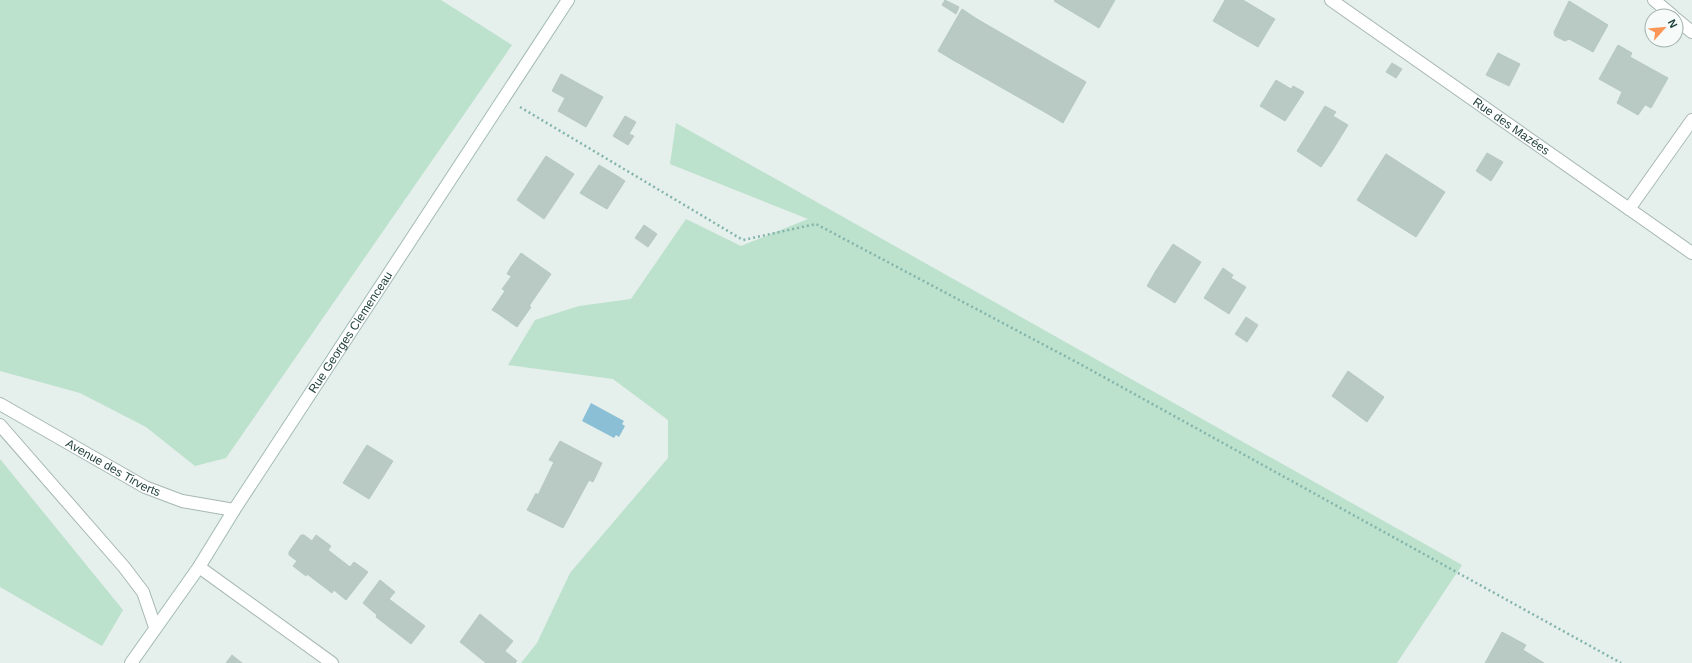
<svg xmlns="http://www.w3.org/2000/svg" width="1692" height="663" font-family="Arial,sans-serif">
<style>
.green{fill:#bce1cc}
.water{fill:#8abfd6}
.building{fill:#b9cac5;stroke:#b6c9c4}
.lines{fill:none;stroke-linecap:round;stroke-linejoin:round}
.street-casing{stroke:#a7b8b4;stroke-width:14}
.secondary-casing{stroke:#a2bbb6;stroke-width:14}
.path{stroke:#83b4ac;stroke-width:2.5;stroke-dasharray:2 3;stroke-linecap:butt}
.street{stroke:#fff;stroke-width:12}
.secondary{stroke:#fff;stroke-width:12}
.labels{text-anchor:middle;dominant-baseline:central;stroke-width:3;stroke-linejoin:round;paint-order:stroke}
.street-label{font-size:12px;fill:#22423e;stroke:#f6fbf9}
</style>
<rect width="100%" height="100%" fill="#e5efec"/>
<g class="green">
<polygon points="0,0 441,0 512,45 226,458 195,466 146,427 80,393 0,371"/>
<polygon points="676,123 1462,565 1397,663 521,663 537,643 570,573 668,458 668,420 613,379 508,365 535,320 579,306 631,299 686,219 741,246 808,219 670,164"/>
<polygon points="0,459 123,610 102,646 0,587"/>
</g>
<polygon class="water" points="591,403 624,421 622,424 625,426 619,437 616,435 614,438 582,421"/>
<g class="building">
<polygon points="945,0 959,7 956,14 942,5"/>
<polygon points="1055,0 1115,0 1099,28 1054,1"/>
<polygon points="1225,0 1243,0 1273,18 1261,35 1220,9"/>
<polygon points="1569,1 1608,25 1593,52 1569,39 1565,41 1555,36 1554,32"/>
<polygon points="962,9 977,19 953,60 938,51"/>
<polygon points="1220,9 1261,35 1273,18 1275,19 1258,47 1213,21"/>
<polygon points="977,19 1072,74 1048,114 953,60"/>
<polygon points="1618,45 1632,53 1630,57 1668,78 1651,108 1599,79"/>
<polygon points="1498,53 1520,64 1509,86 1486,75"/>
<polygon points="1392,63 1402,69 1396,78 1386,72"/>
<polygon points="561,74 603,97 586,127 558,111 565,98 552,91"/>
<polygon points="1072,74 1086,82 1063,123 1048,114"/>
<polygon points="1276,80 1291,89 1293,86 1304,92 1285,121 1260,106"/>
<polygon points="1622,92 1645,105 1638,115 1617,103"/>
<polygon points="1325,106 1336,112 1333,116 1348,125 1332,151 1307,135"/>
<polygon points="625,116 636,122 629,134 634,136 628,145 613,136"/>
<polygon points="1307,135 1332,151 1321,167 1297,151"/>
<polygon points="1487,153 1503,162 1491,181 1476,171"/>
<polygon points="1386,154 1445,192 1416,237 1357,200"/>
<polygon points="546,156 574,174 544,219 517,200"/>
<polygon points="599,165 619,177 600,205 580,193"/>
<polygon points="619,177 625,181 607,209 600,205"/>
<polygon points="644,225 657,234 648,247 635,238"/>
<polygon points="1173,244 1201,262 1184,289 1155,272"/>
<polygon points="521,253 551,274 529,306 531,307 517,327 497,313 510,294 502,289 516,270 511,267"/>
<polygon points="511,267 516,270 511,276 507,274"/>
<polygon points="1223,268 1233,275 1231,278 1246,287 1229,314 1204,298"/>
<polygon points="1155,272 1184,289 1175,303 1147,286"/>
<polygon points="505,291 510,294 497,313 492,310"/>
<polygon points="1246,317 1258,325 1253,333 1241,325"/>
<polygon points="1241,325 1253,333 1247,342 1235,334"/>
<polygon points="1348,371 1384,397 1367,422 1332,396"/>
<polygon points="560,441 602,463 593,482 589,480 563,528 527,510 536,493 538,495 554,462 549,460"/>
<polygon points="367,445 393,461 369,499 343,483"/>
<polygon points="301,535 304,535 312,541 316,535 331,546 328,550 350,567 354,562 368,572 346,600 334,590 332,593 307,574 306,576 293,566 297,561 289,555 289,552"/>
<polygon points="380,580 395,592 389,599 425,626 411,644 376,617 377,615 363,603"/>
<polygon points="480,614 513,641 505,651 517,661 515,663 486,663 460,642"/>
<polygon points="1502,632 1526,645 1523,650 1544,663 1485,663"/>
<polygon points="232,655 242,663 226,663"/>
</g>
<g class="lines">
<defs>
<g id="street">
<path id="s1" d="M1331 0 1692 253"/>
<polyline points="1654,0 1673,16"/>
<polyline points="1676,19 1692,32"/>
<polyline points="1629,209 1692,120"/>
<path id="s2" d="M0 404 145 487 182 501 234 510"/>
<polyline points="0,425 124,567 143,592 155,627"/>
<polyline points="199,567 332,663"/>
</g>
<g id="secondary">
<path id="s3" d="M131 663 199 567 234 510 568 0"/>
</g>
</defs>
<use href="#street" class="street-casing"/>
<use href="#secondary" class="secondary-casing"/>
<polyline class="path" points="520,107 743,240 816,224 1080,364 1621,663"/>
<use href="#street" class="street"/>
<use href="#secondary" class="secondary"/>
</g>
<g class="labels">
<g class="street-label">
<text stroke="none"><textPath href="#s1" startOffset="220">Rue des Mazées</textPath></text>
<text stroke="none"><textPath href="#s3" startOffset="397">Rue Georges Clemenceau</textPath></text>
<text stroke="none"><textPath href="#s2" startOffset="130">Avenue des Tirverts</textPath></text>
</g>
</g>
<g transform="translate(1664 28) rotate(63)"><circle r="19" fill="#f6fbf9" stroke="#a1b1ae"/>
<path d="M0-3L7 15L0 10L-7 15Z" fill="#fa9758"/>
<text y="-6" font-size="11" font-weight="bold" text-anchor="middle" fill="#22423e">N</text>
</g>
</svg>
